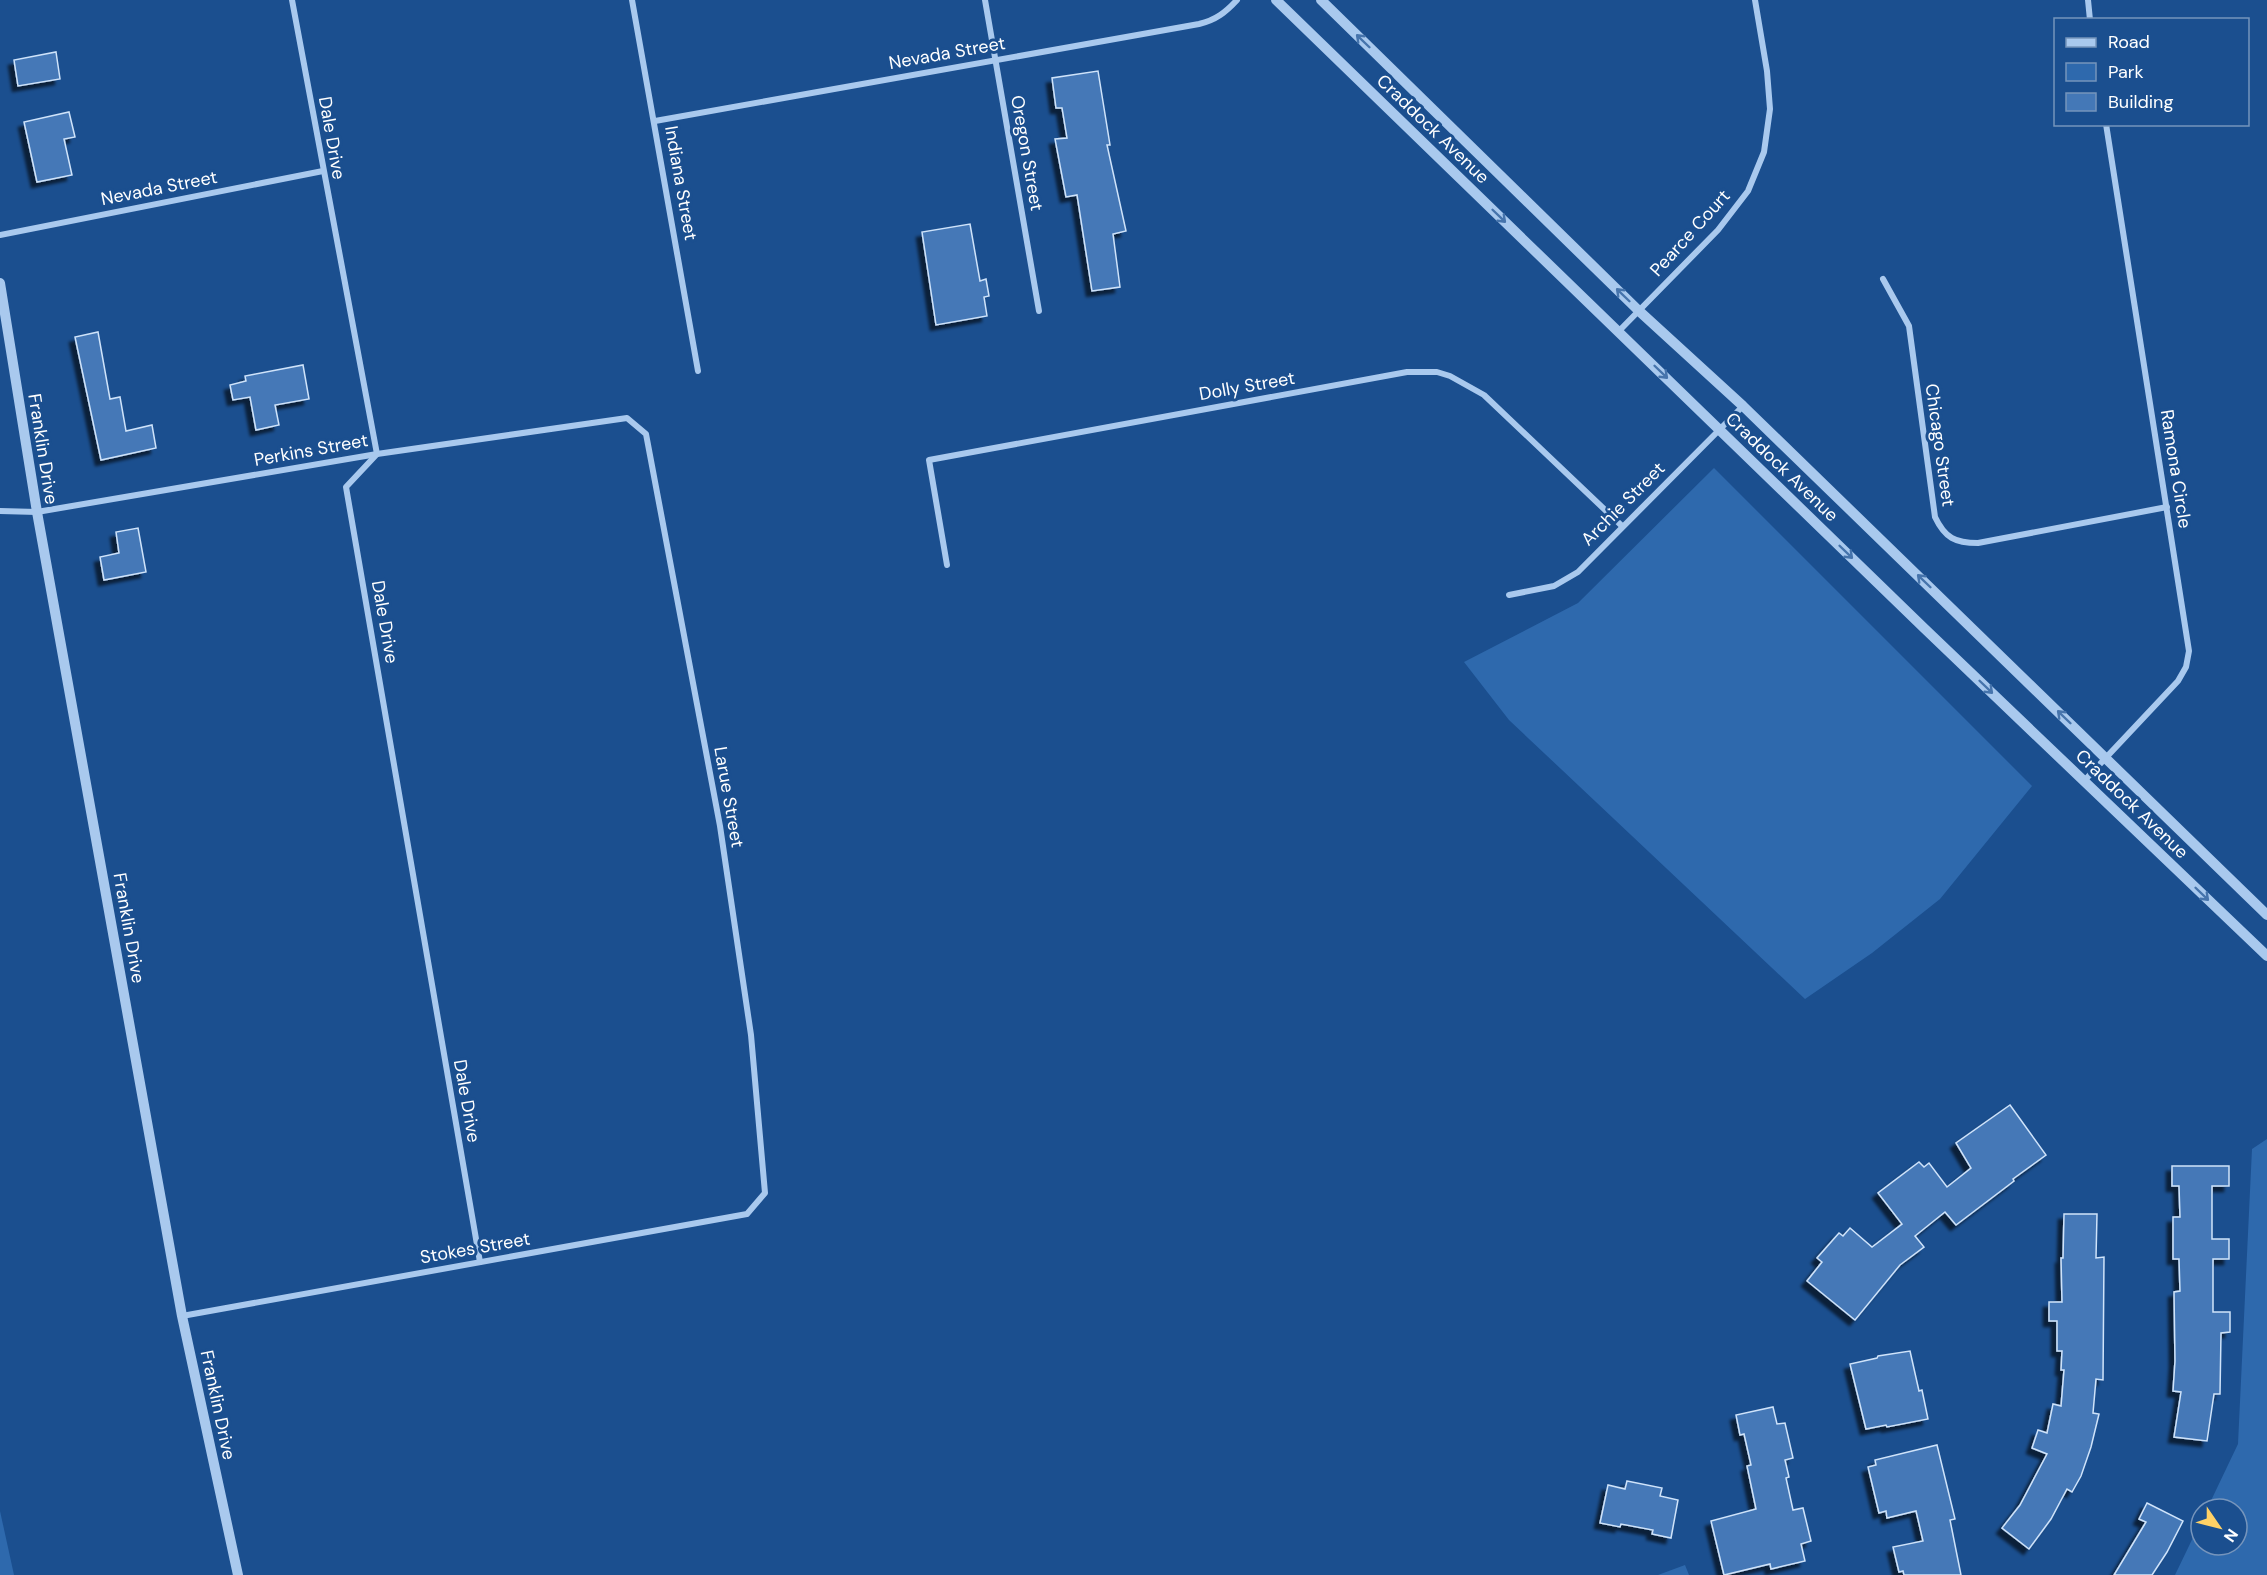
<svg xmlns="http://www.w3.org/2000/svg" width="2267" height="1575" font-family="'DM Sans',sans-serif">
<style>
.green{fill:#2e69ad}
.building{fill:#4478b7;stroke:#cfe3fa;stroke-width:1.5;filter:url(#shadow)}
.lines{fill:none;stroke-linecap:round;stroke-linejoin:round}
.minor{stroke:#a9c9ee;stroke-width:6}
.tertiary{stroke:#a9c9ee;stroke-width:10}
.oneway{stroke:#4674ac}
.labels{text-anchor:middle;dominant-baseline:central;stroke-width:6;stroke-linejoin:round;paint-order:stroke}
.street-label{font-size:18px;fill:#fff;stroke:#1b4f8f}
</style>
<defs>
<filter id="shadow"><feDropShadow dx="-5.5" dy="5.5" stdDeviation="1.5" flood-color="#0009"/></filter>
</defs>
<rect width="100%" height="100%" fill="#1b4f8f"/>
<g class="green">
<polygon points="1714,468 2032,786 1940,899 1872,953 1805,999 1509,720 1464,662 1578,603"/>
<polygon points="2267,1139 2267,1575 2175,1575 2201,1521 2201,1545 2237,1545 2237,1509 2207,1509 2238,1444 2252,1149"/>
<polygon points="0,1511 14,1575 0,1575"/>
<polygon points="1685,1565 1689,1575 1658,1575"/>
</g>
<g class="building">
<polygon points="56,52 60,79 18,86 14,60"/>
<polygon points="1098,71 1110,145 1107,145 1126,231 1113,234 1120,287 1092,291 1077,195 1066,197 1055,139 1067,138 1062,108 1056,108 1052,78"/>
<polygon points="69,112 75,137 64,139 72,175 37,182 24,122"/>
<polygon points="970,224 980,281 986,279 989,296 984,297 987,316 936,325 922,232"/>
<polygon points="98,332 110,399 120,397 126,431 152,425 156,448 101,460 75,337"/>
<polygon points="303,365 309,399 275,405 279,425 256,430 250,397 233,400 230,385 246,381 245,376"/>
<polygon points="138,528 146,572 104,580 100,557 119,553 116,532"/>
<polygon points="2010,1105 2046,1155 2013,1179 2014,1181 1956,1225 1945,1212 1915,1236 1924,1247 1900,1265 1855,1320 1807,1281 1822,1262 1817,1258 1839,1233 1843,1236 1850,1228 1872,1247 1902,1224 1878,1193 1919,1162 1924,1167 1929,1163 1947,1187 1971,1168 1956,1143"/>
<polygon points="2172,1166 2229,1166 2229,1186 2212,1186 2212,1239 2229,1239 2229,1259 2213,1259 2213,1312 2230,1312 2230,1332 2221,1333 2220,1394 2214,1394 2207,1441 2174,1437 2181,1392 2173,1391 2175,1361 2174,1292 2180,1291 2179,1259 2173,1259 2173,1217 2180,1217 2179,1186 2172,1186"/>
<polygon points="2064,1214 2097,1214 2096,1258 2104,1257 2103,1380 2096,1379 2093,1413 2099,1414 2091,1447 2081,1476 2072,1492 2067,1489 2051,1519 2029,1549 2002,1528 2020,1505 2047,1454 2032,1448 2038,1430 2047,1433 2053,1404 2061,1406 2064,1370 2061,1370 2062,1351 2057,1351 2057,1321 2049,1321 2049,1302 2062,1302 2061,1258 2063,1258"/>
<polygon points="1910,1351 1919,1391 1922,1390 1928,1419 1887,1427 1886,1425 1866,1429 1850,1364 1877,1358 1878,1356"/>
<polygon points="1773,1407 1777,1424 1785,1423 1793,1458 1785,1460 1789,1477 1786,1478 1793,1510 1803,1508 1811,1541 1801,1544 1805,1561 1771,1569 1770,1564 1724,1575 1711,1521 1756,1509 1747,1466 1751,1465 1744,1434 1740,1435 1736,1415"/>
<polygon points="1937,1445 1955,1519 1950,1520 1961,1575 1904,1575 1903,1571 1899,1572 1893,1547 1923,1541 1916,1511 1887,1518 1886,1511 1879,1513 1868,1467 1876,1465 1875,1460"/>
<polygon points="1627,1481 1662,1488 1660,1496 1678,1500 1671,1538 1652,1534 1653,1530 1621,1524 1620,1527 1600,1523 1608,1485 1625,1489"/>
<polygon points="2147,1503 2183,1521 2167,1552 2152,1575 2114,1575 2146,1522 2139,1519"/>
</g>
<g class="lines">
<g class="minor">
<polyline points="292,0 377,454 346,487 480,1262"/>
<polyline points="632,0 698,371"/>
<polyline points="985,0 1039,311"/>
<polyline points="2088,0 2090,20"/>
<path d="M655 121 1199 24C1216 20 1226 12 1237 0"/>
<polyline points="0,235 323,171"/>
<path d="M1883 279 1909 326 1935 517C1945 538 1955 543 1978 543L2167 507"/>
<polyline points="1618,332 1718,230 1748,191 1764,152 1770,109 1767,71 1755,0"/>
<polyline points="0,511 37,512 377,454 627,418 646,434 720,826 751,1035 765,1193 747,1214 182,1316"/>
<polyline points="947,565 929,460 1407,372 1437,372 1450,376 1484,395 1622,526"/>
<polyline points="1509,595 1554,586 1578,572 1743,406"/>
<polyline points="2084,781 2178,681 2186,667 2189,651 2106,124"/>
</g>
<g class="tertiary">
<polyline points="1276,0 1925,629 2267,956"/>
<polyline points="1321,0 1638,310 1743,406 2267,915"/>
<polyline points="0,283 37,512 182,1316 238,1575"/>
</g>
</g>
<defs><path id="oneway-shaft" d="M-6 0H5M1.5-3L5.5 0L1.5 3" fill="none" stroke-width="1.6" stroke-linecap="round" stroke-linejoin="round" transform="scale(1.5)"/></defs>
<g class="oneway">
<use href="#oneway-shaft" transform="translate(1363 41) rotate(-136)"/>
<use href="#oneway-shaft" transform="translate(1499 216) rotate(44)"/>
<use href="#oneway-shaft" transform="translate(1623 295) rotate(-136)"/>
<use href="#oneway-shaft" transform="translate(1661 372) rotate(44)"/>
<use href="#oneway-shaft" transform="translate(1846 552) rotate(44)"/>
<use href="#oneway-shaft" transform="translate(1924 581) rotate(-136)"/>
<use href="#oneway-shaft" transform="translate(1986 687) rotate(44)"/>
<use href="#oneway-shaft" transform="translate(2064 717) rotate(-136)"/>
<use href="#oneway-shaft" transform="translate(2202 894) rotate(44)"/>
</g>
<g class="labels">
<g class="street-label">
<text transform="translate(947 53) rotate(-10)">Nevada Street</text>
<text transform="translate(1433 129) rotate(44)">Craddock Avenue</text>
<text transform="translate(332 138) rotate(80)">Dale Drive</text>
<text transform="translate(1027 153) rotate(80)">Oregon Street</text>
<text transform="translate(681 183) rotate(80)">Indiana Street</text>
<text transform="translate(159 188) rotate(-11)">Nevada Street</text>
<text transform="translate(1690 233) rotate(-48)">Pearce Court</text>
<text transform="translate(1247 386) rotate(-10)">Dolly Street</text>
<text transform="translate(1940 445) rotate(82)">Chicago Street</text>
<text transform="translate(43 449) rotate(81)">Franklin Drive</text>
<text transform="translate(311 450) rotate(-10)">Perkins Street</text>
<text transform="translate(1782 467) rotate(44)">Craddock Avenue</text>
<text transform="translate(2176 469) rotate(81)">Ramona Circle</text>
<text transform="translate(1623 504) rotate(-45)">Archie Street</text>
<text transform="translate(385 622) rotate(80)">Dale Drive</text>
<text transform="translate(729 797) rotate(80)">Larue Street</text>
<text transform="translate(2132 804) rotate(44)">Craddock Avenue</text>
<text transform="translate(129 928) rotate(80)">Franklin Drive</text>
<text transform="translate(467 1101) rotate(80)">Dale Drive</text>
<text transform="translate(475 1248) rotate(-10)">Stokes Street</text>
<text transform="translate(218 1405) rotate(78)">Franklin Drive</text>
</g>
</g>
<rect x="2054" y="18" width="195" height="108" fill="#1b4f8f" stroke="#7695bc" stroke-width="1.5"/>
<rect x="2066" y="38" width="30" height="9" fill="#a9c9ee" stroke="#7695bc" stroke-width="1.5"/>
<text x="2108" y="48" font-size="18" fill="#ffffff">Road</text>
<rect x="2066" y="63" width="30" height="18" fill="#2e69ad" stroke="#7695bc" stroke-width="1.5"/>
<text x="2108" y="78" font-size="18" fill="#ffffff">Park</text>
<rect x="2066" y="93" width="30" height="18" fill="#4478b7" stroke="#7695bc" stroke-width="1.5"/>
<text x="2108" y="108" font-size="18" fill="#ffffff">Building</text>
<g transform="translate(2219 1527) rotate(125)"><circle r="28" fill="#1b4f8f" stroke="#7695bc" stroke-width="1.5"/>
<path d="M0-4.5L10 22L0 15L-10 22Z" fill="#ffd166"/>
<text y="-9" font-size="16" font-weight="bold" text-anchor="middle" fill="#ffffff">N</text>
</g>
</svg>
